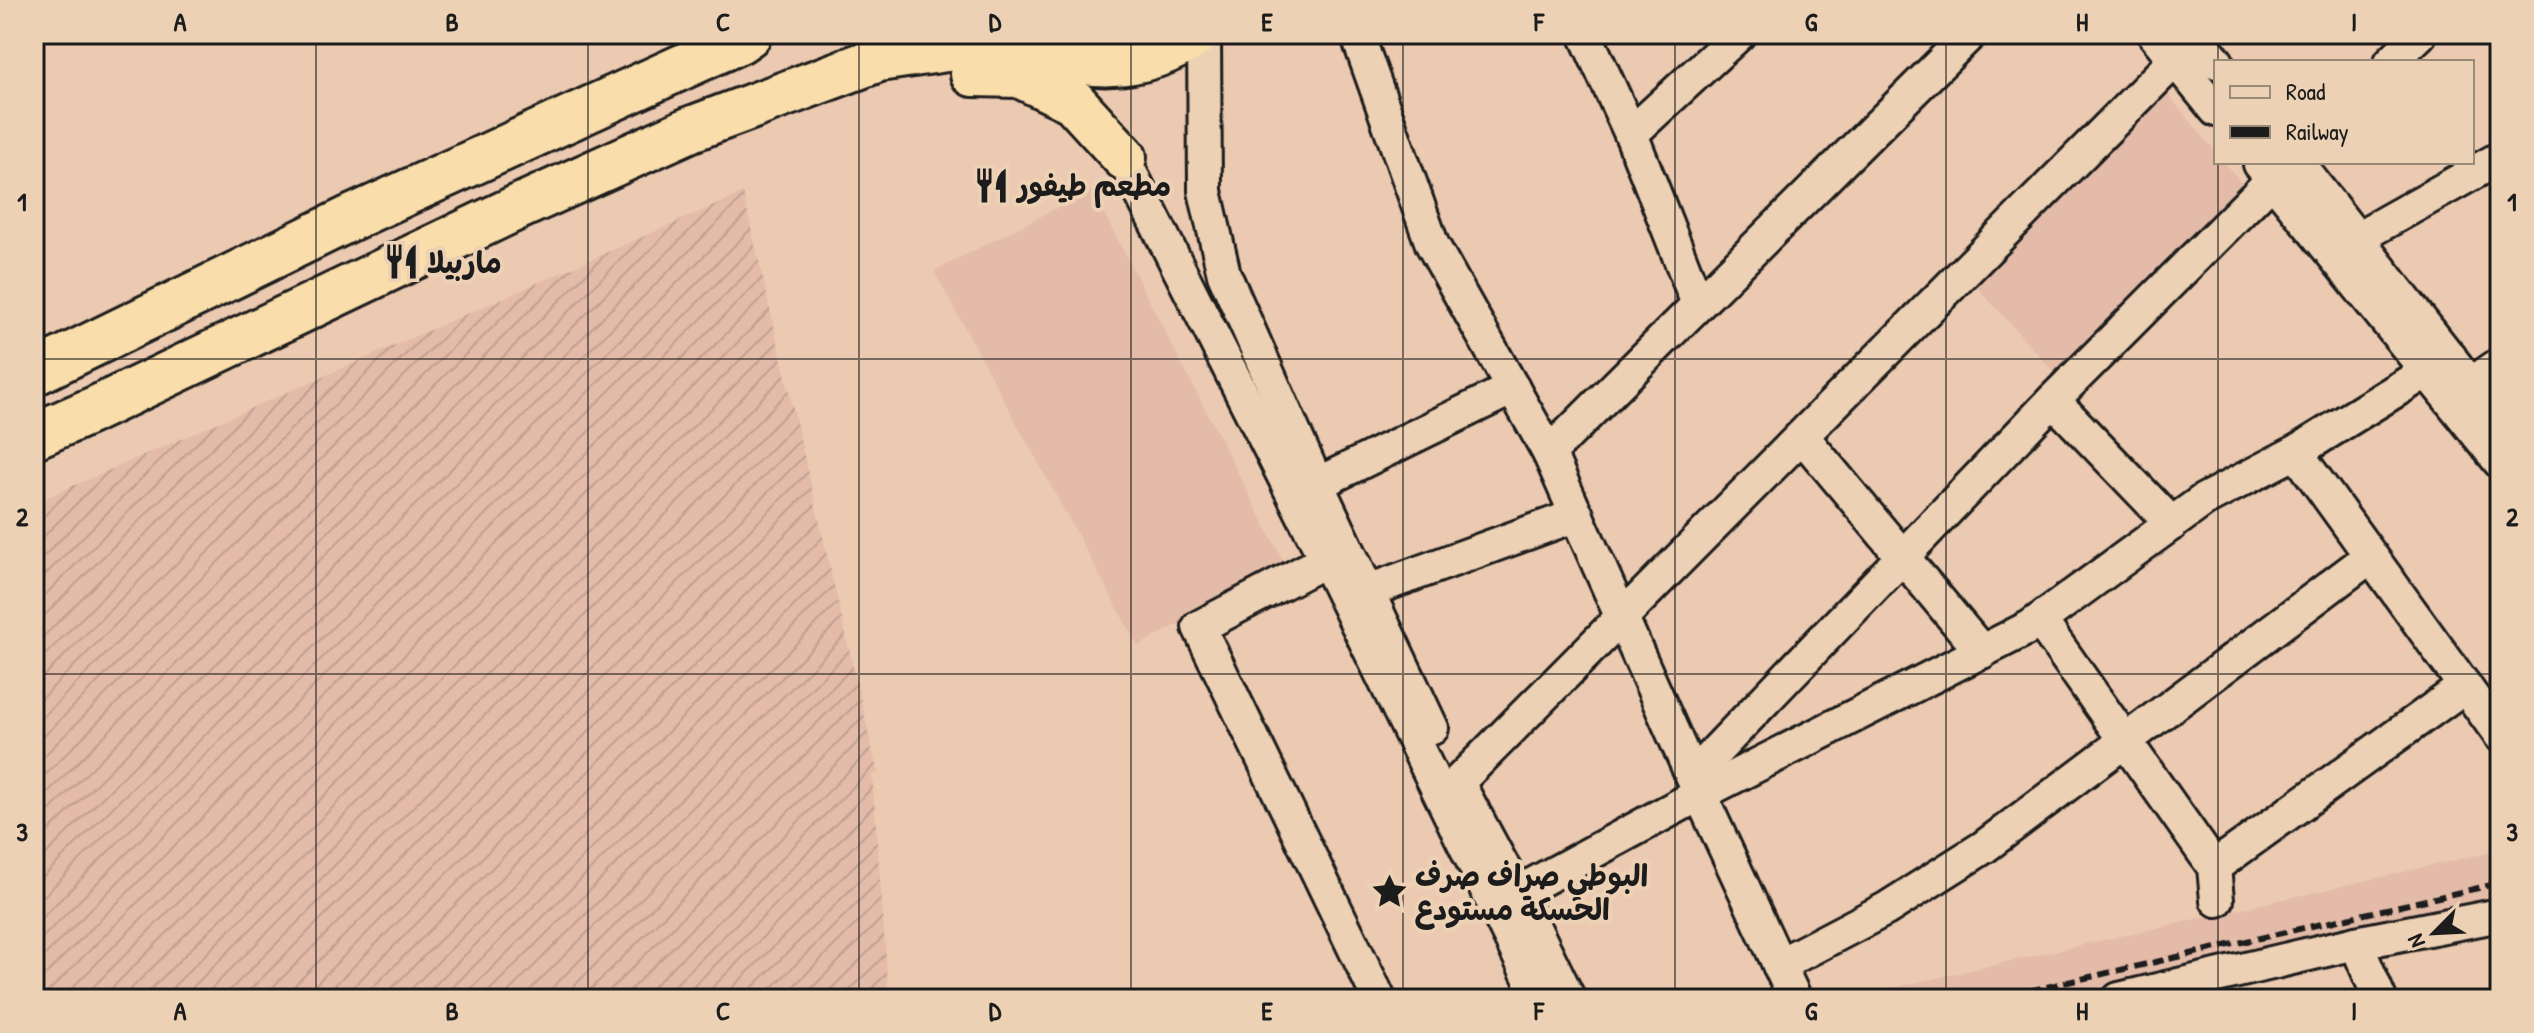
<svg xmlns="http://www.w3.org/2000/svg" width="2534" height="1033" font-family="'Patrick Hand','Playpen Sans Arabic',sans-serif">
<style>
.built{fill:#e3bba8}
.industrial{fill:url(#industrial-furrows)}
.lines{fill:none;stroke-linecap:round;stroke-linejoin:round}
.minor-casing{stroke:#1c1c1c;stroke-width:38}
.highway-casing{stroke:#1c1c1c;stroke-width:50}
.minor{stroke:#edd1b4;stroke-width:32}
.highway{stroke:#f9deab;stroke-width:44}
.rail{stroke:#1c1c1c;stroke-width:6;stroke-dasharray:12 6;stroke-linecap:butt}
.grid{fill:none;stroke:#1c1c1c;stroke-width:2;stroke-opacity:0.55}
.labels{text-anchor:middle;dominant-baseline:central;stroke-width:8;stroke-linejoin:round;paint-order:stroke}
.poi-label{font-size:30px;font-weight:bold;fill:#1c1c1c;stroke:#edd1b4;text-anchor:start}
.neatline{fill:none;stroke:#1c1c1c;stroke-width:3}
.grid-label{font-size:26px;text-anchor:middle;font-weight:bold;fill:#1c1c1c}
</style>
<defs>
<pattern id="industrial-furrows" width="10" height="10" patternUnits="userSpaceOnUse" patternTransform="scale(2)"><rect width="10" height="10" fill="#e3bba8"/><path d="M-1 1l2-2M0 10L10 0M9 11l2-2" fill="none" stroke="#c2a090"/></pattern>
</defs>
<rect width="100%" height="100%" fill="#eccab1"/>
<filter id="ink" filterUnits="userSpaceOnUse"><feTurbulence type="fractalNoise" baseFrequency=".0125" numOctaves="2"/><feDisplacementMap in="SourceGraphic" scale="16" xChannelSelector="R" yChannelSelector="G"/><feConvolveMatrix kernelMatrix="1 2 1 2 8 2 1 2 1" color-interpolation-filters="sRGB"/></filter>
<g filter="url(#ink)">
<g class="built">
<polygon points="2163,89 2216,152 2216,162 2224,162 2245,187 2056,374 1974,284"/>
<polygon points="1092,190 1286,566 1138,646 934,271"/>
<polygon points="2500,850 2500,900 2062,999 1844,999"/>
</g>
<polygon class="industrial" points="743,193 878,774 872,773 889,999 34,999 34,503"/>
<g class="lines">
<defs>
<g id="minor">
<polyline points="1204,34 1205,191 1224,274 1317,484 1432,728"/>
<polyline points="1357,34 1432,244 1549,453 1700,794 1795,999"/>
<polyline points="1585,34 1631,134 1698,304"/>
<polyline points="2154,34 2216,110"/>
<polyline points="2194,34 2217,62"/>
<polyline points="2391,62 2420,34"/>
<polyline points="1631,134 1739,34"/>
<polyline points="1114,140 1326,560 1540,999"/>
<polyline points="2297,162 2500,422"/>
<polyline points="2260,164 2500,462"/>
<polyline points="2357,238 2500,158"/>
<polyline points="2454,396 2500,364"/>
<polyline points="2053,400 2172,524"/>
<polyline points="1802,436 1982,652"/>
<polyline points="2296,452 2500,735"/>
<polyline points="1549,453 1970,34"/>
<polyline points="1317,484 1513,388"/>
<polyline points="1326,560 1199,627 1379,999"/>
<polyline points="1368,591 1577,515"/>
<polyline points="2040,620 2214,867 2217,900"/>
<polyline points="1692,776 2053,400 2272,180 2286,162"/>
<polyline points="1458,782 2175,60 2198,34"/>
<polyline points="1459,785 1517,893 1569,999"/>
<polyline points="2214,867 2465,686"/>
<polyline points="1517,893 1700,794 2030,627 2204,500 2296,452 2450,357"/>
<polyline points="2356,943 2380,999"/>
<polyline points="1779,965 1886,909 1984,847 2371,556"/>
<polyline points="2119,999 2356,943 2500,915"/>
</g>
<g id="highway">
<path d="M1021 35C1072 75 1146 71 1196 34"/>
<polyline points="973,74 1019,75 1073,101 1124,157"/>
<polyline points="34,373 351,218 739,41 749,34"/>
<polyline points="34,436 93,410 514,209 691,129 879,59 967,46 1047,51"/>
</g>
</defs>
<use href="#minor" class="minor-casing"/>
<use href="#highway" class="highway-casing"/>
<use href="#minor" class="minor"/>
<use href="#highway" class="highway"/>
<polyline class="rail" points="1994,999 2500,883"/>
</g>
</g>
<path class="grid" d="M316 34V999M588 34V999M859 34V999M1131 34V999M1403 34V999M1675 34V999M1946 34V999M2218 34V62M2218 162V999M34 359H2500M34 674H2500"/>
<defs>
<symbol id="restaurant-bare" viewBox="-9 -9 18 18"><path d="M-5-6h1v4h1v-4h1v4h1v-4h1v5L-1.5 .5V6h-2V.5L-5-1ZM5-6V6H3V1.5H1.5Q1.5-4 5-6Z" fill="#1c1c1c" stroke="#edd1b4" stroke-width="2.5" paint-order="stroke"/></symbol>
<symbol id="sight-bare" viewBox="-9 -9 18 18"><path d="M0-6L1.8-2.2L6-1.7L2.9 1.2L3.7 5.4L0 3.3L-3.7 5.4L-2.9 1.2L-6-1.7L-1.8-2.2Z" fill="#1c1c1c" stroke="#edd1b4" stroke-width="2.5" paint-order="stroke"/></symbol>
</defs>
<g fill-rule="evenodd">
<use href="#restaurant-bare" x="966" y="160" width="51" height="51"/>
<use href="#restaurant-bare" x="376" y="236" width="51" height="51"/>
<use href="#sight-bare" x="1364" y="866" width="51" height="51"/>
</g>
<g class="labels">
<g class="poi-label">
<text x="1017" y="185">مطعم طيفور</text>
<text x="427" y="262">ماربيلا</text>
<text x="1415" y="875">البوطي صراف صرف<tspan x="1415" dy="34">الحسكة مستودع</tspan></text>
</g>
</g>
<rect width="2534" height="1033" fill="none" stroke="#edd1b4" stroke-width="88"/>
<rect x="2214" y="60" width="260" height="104" fill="#edd1b4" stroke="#998977" stroke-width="2"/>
<rect x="2230" y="86" width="40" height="12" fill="#edd1b4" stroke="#998977" stroke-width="2"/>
<text x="2286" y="100" font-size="24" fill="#1c1c1c">Road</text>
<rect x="2230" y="126" width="40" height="12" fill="#1c1c1c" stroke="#998977" stroke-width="2"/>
<text x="2286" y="140" font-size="24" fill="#1c1c1c">Railway</text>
<g transform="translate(2434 933) rotate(246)" stroke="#edd1b4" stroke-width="6" paint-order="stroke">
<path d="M0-6L14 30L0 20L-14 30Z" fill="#1c1c1c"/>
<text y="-12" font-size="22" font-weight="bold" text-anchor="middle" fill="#1c1c1c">N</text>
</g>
<rect x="44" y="44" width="2446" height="945" class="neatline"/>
<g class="grid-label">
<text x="180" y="31">A</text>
<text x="452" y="31">B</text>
<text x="723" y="31">C</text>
<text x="995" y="31">D</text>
<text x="1267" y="31">E</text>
<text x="1539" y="31">F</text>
<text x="1811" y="31">G</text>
<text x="2082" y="31">H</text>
<text x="2354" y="31">I</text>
<text x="22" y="211">1</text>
<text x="2512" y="211">1</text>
<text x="22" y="526">2</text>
<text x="2512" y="526">2</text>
<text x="22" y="841">3</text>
<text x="2512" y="841">3</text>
<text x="180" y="1020">A</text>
<text x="452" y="1020">B</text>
<text x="723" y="1020">C</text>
<text x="995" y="1020">D</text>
<text x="1267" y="1020">E</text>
<text x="1539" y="1020">F</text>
<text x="1811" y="1020">G</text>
<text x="2082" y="1020">H</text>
<text x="2354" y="1020">I</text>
</g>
</svg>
